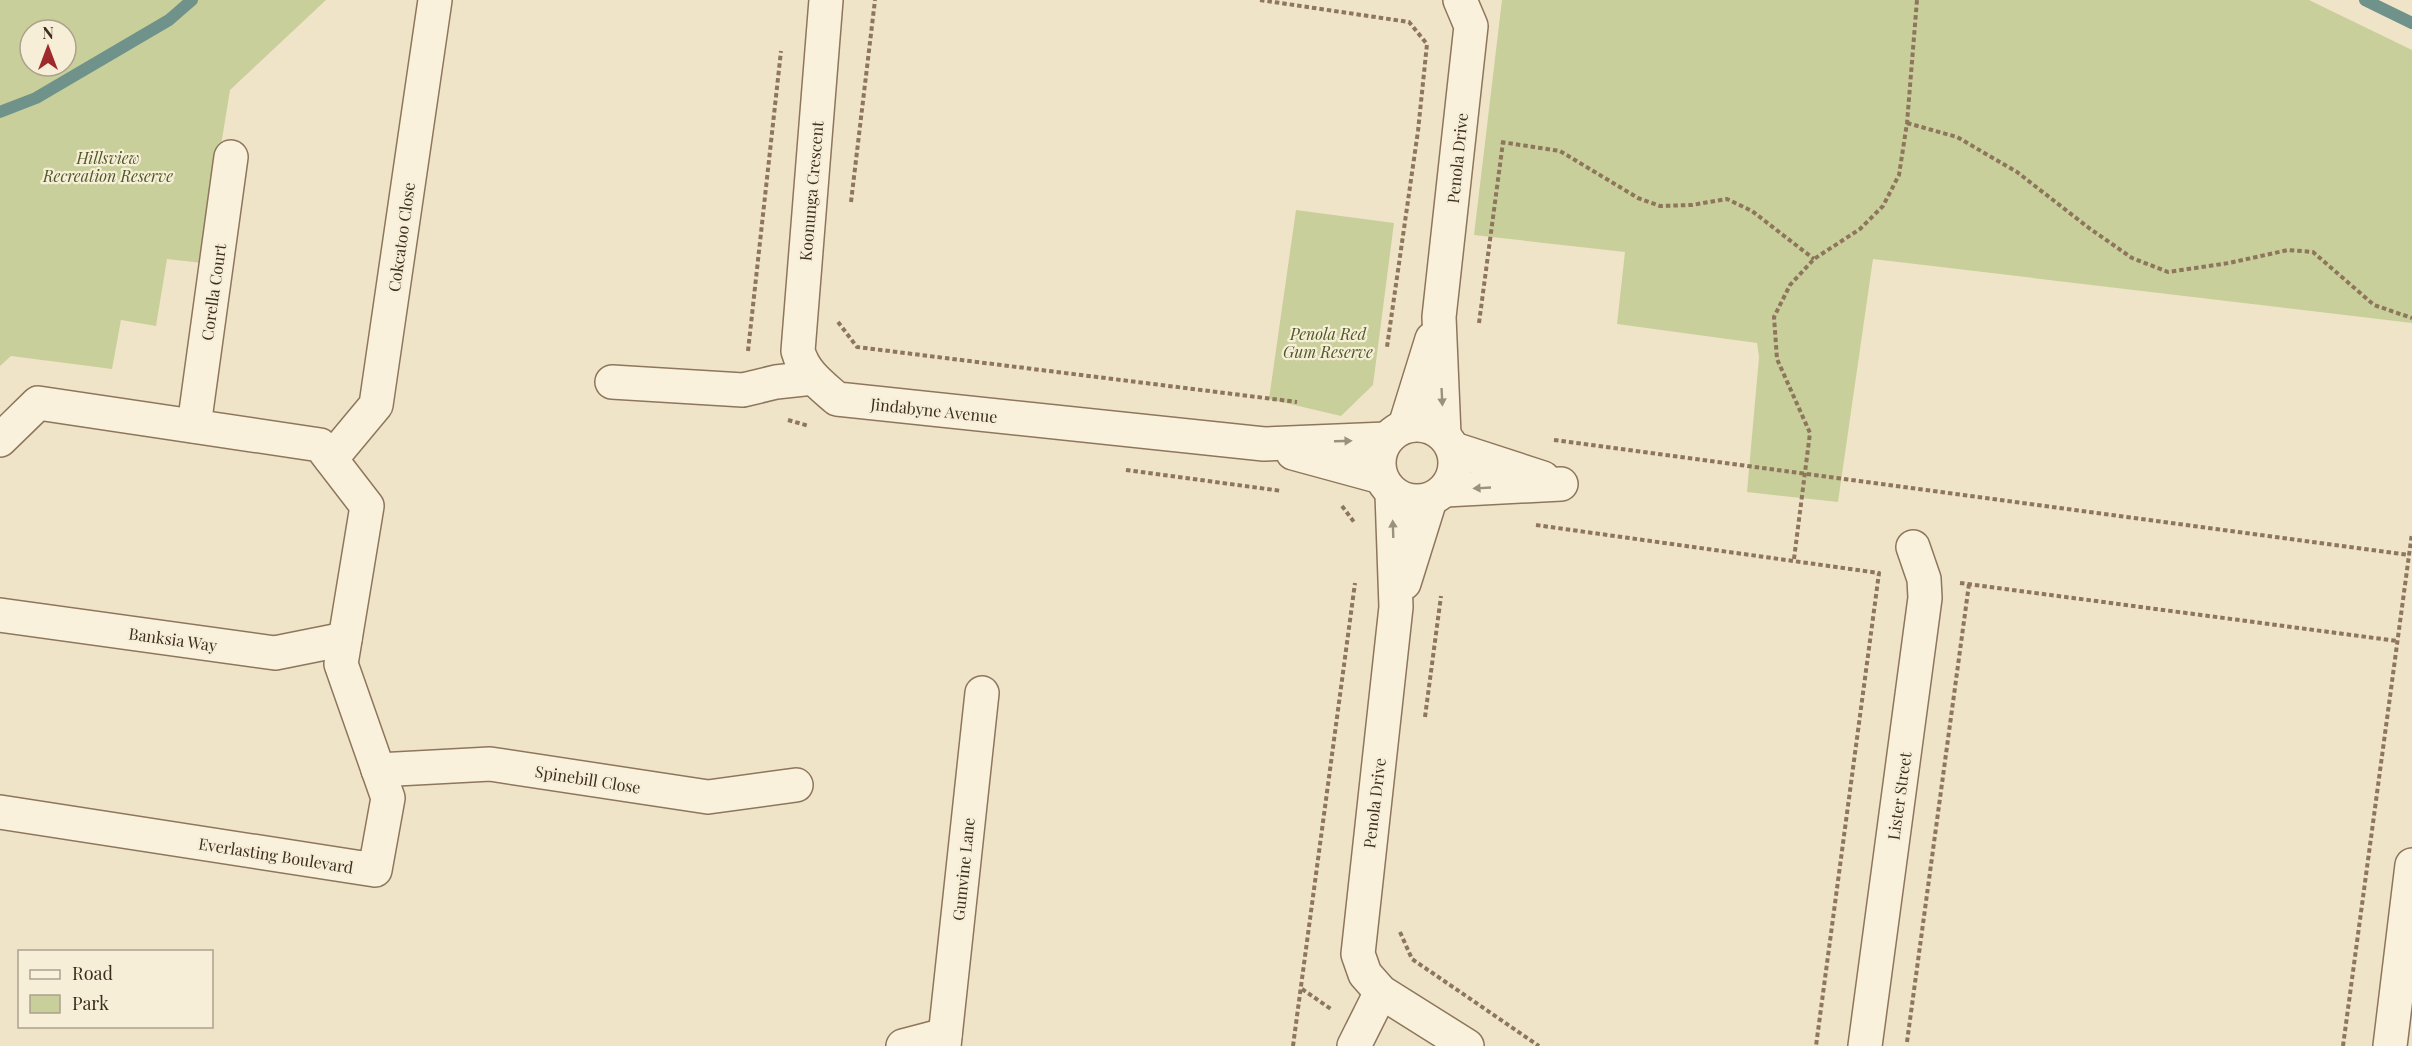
<svg xmlns="http://www.w3.org/2000/svg" width="2412" height="1046" font-family="'Playfair Display',serif">
<style>
.green{fill:#c9cf9b;fill-rule:evenodd}
.lines{fill:none;stroke-linecap:round;stroke-linejoin:round}
.stream{stroke:#6f938a;stroke-width:12}
.minor-casing{stroke:#8d765c;stroke-width:36}
.path{stroke:#8d765c;stroke-width:4;stroke-dasharray:4.5 3;stroke-linecap:butt}
.minor{stroke:#faf1dc;stroke-width:33}
.oneway{fill:#9c907e}
.labels{text-anchor:middle;dominant-baseline:central;stroke-width:4.5;stroke-linejoin:round;paint-order:stroke}
.park-label{font-size:16px;font-style:italic;fill:#4d5a26;stroke:#f7eed8}
.street-label{font-size:16px;fill:#3d2e20;stroke:#f7eed8}
</style>
<rect width="100%" height="100%" fill="#f0e4c8"/>
<g class="green">
<path d="M0 0H326L230 90 202 263 167 259 156 326 121 320 112 369 11 356 0 366ZM30 30H66V66H30Z"/>
<polygon points="1502,0 2309,0 2412,50 2412,323 1873,259 1838,502 1747,492 1759,357 1757,343 1617,324 1625,252 1474,235"/>
<polygon points="1296,210 1394,223 1373,385 1341,416 1269,399"/>
</g>
<g class="lines">
<g class="stream">
<polyline points="2365,0 2412,23"/>
<polyline points="0,112 36,98 169,20 192,0"/>
</g>
<defs>
<g id="minor">
<path d="M826 0 798 351C804 373 821 385 837 399L1264 444 1386 439"/>
<polyline points="612,382 743,390 776,382 813,378"/>
<circle cx="1417" cy="463" r="38"/>
<polyline points="194,426 231,157"/>
<polyline points="1405,426 1432,339"/>
<polyline points="1444,435 1439,317 1471,26 1460,0"/>
<polyline points="0,440 38,403 320,445 367,506 341,664 388,798 375,870 0,812"/>
<polyline points="1454,449 1543,478"/>
<polyline points="1293,453 1381,477"/>
<polyline points="331,459 376,405 435,0"/>
<polyline points="1445,490 1561,484"/>
<polyline points="1392,494 1396,607 1358,954 1365,974 1381,992 1467,1046"/>
<polyline points="1404,583 1430,500"/>
<polyline points="0,615 275,653 345,639"/>
<polyline points="378,770 490,764 708,797 796,785"/>
<polyline points="903,1046 945,1035"/>
<polyline points="944,1046 982,693"/>
<polyline points="1354,1046 1381,992"/>
<polyline points="1865,1046 1925,598 1924,579 1913,547"/>
<polyline points="2390,1046 2412,865"/>
</g>
</defs>
<use href="#minor" class="minor-casing"/>
<g class="path">
<polyline points="1260,0 1409,22 1427,44 1418,131 1387,347"/>
<polyline points="1907,123 1957,137 2017,172 2089,228 2132,258 2168,272 2229,263 2288,250 2313,252 2374,305 2412,318"/>
<polyline points="1501,142 1560,151 1638,198 1660,206 1692,205 1727,199 1752,211 1814,259"/>
<polyline points="851,202 875,0"/>
<polyline points="838,322 857,347 1297,402"/>
<polyline points="1479,323 1503,142"/>
<polyline points="748,351 781,51"/>
<polyline points="788,420 809,426"/>
<polyline points="1554,440 2409,555"/>
<polyline points="1126,470 1282,491"/>
<polyline points="1342,506 1354,522"/>
<polyline points="1536,525 1879,573 1816,1046"/>
<polyline points="1794,559 1810,433 1777,359 1774,317 1790,285 1814,259 1860,229 1883,206 1899,175 1907,123 1917,0"/>
<polyline points="1960,583 2397,641"/>
<polyline points="1425,717 1441,596"/>
<polyline points="1400,932 1412,959 1539,1046"/>
<polyline points="1302,989 1331,1009"/>
<polyline points="1907,1042 1969,584"/>
<polyline points="1293,1046 1355,583"/>
<polyline points="2343,1046 2412,533"/>
</g>
<use href="#minor" class="minor"/>
</g>
<defs><path id="oneway-solid" d="M-6-.8H1V-3.2L6.5 0L1 3.2V.8H-6Z" transform="scale(1.5)"/></defs>
<g class="oneway">
<use href="#oneway-solid" transform="translate(1442 397) rotate(87)"/>
<use href="#oneway-solid" transform="translate(1343 441) rotate(-2)"/>
<use href="#oneway-solid" transform="translate(1482 488) rotate(177)"/>
<use href="#oneway-solid" transform="translate(1393 529) rotate(-92)"/>
</g>
<g class="labels">
<g class="park-label">
<text x="108" y="157">Hillsview<tspan x="108" dy="18">Recreation Reserve</tspan></text>
<text x="1328" y="333">Penola Red<tspan x="1328" dy="18">Gum Reserve</tspan></text>
</g>
<g class="street-label">
<text transform="translate(1457 158) rotate(-84)">Penola Drive</text>
<text transform="translate(811 191) rotate(-85)">Koonunga Crescent</text>
<text transform="translate(401 237) rotate(-82)">Cokcatoo Close</text>
<text transform="translate(213 292) rotate(-82)">Corella Court</text>
<text transform="translate(934 410) rotate(6)">Jindabyne Avenue</text>
<text transform="translate(173 639) rotate(8)">Banksia Way</text>
<text transform="translate(588 779) rotate(9)">Spinebill Close</text>
<text transform="translate(1899 796) rotate(-82)">Lister Street</text>
<text transform="translate(1374 803) rotate(-83)">Penola Drive</text>
<text transform="translate(276 855) rotate(9)">Everlasting Boulevard</text>
<text transform="translate(963 869) rotate(-84)">Gumvine Lane</text>
</g>
</g>
<rect x="18" y="950" width="195" height="78" fill="#f7eed8" stroke="#ada18e" stroke-width="1.5"/>
<rect x="30" y="970" width="30" height="9" fill="#faf1dc" stroke="#ada18e" stroke-width="1.5"/>
<text x="72" y="980" font-size="18" fill="#3d2e20">Road</text>
<rect x="30" y="995" width="30" height="18" fill="#c9cf9b" stroke="#ada18e" stroke-width="1.5"/>
<text x="72" y="1010" font-size="18" fill="#3d2e20">Park</text>
<g transform="translate(48 48)"><circle r="28" fill="#f7eed8" stroke="#ada18e" stroke-width="1.5"/>
<path d="M0-4.5L10 22L0 15L-10 22Z" fill="#9e2a2b"/>
<text y="-9" font-size="16" font-weight="bold" text-anchor="middle" fill="#3d2e20">N</text>
</g>
</svg>
